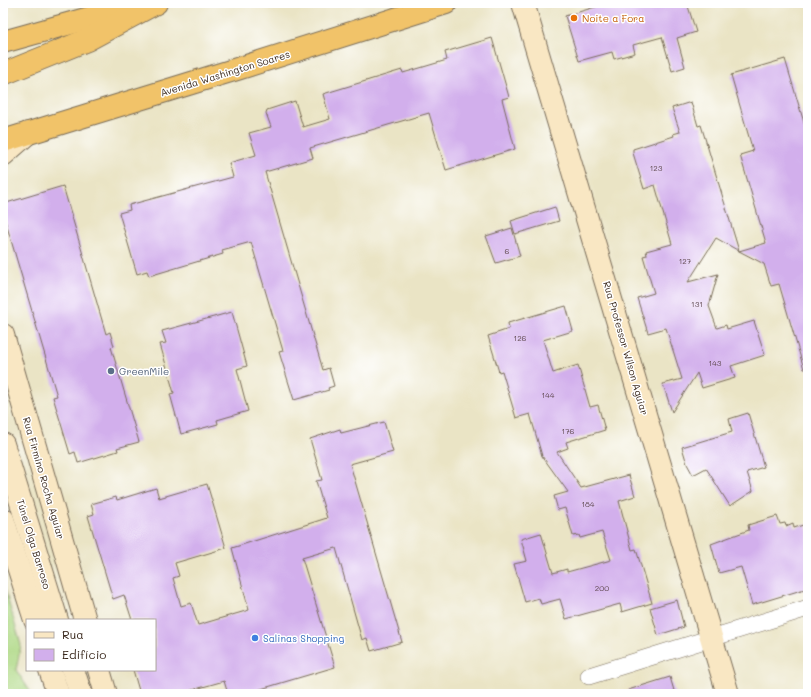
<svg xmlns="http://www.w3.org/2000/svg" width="811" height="697" font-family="Mali,sans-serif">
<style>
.green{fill:#add883;stroke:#748150}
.building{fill:#d2afec}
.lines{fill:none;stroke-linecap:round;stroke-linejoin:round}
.street-casing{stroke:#786b58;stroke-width:18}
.secondary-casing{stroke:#786b58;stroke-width:24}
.highway-casing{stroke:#786b58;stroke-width:24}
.street{stroke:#fff;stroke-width:17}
.secondary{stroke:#f9e7c3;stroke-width:22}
.highway{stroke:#f1c369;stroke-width:22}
.food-dot{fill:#e8710a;stroke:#fff;stroke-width:1.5}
.service-dot{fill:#5c6f8a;stroke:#fff;stroke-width:1.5}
.shop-dot{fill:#3f7fe0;stroke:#fff;stroke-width:1.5}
.labels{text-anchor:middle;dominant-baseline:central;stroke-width:3;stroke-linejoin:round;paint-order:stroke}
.number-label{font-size:8px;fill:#614b52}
.food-label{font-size:10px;fill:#c56008;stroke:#fff;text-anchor:start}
.street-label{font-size:10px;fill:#3b2a1e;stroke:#fff}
.service-label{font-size:10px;fill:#4e5e75;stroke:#fff;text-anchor:start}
.shop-label{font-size:10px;fill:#366cbe;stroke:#fff;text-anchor:start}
</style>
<rect width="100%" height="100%" fill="#fff"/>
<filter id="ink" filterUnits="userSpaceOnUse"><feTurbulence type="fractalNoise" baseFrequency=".025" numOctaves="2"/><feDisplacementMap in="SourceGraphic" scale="8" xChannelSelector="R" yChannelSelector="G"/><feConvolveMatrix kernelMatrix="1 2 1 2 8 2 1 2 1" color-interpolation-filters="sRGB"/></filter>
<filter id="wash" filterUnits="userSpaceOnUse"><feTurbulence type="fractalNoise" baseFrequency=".012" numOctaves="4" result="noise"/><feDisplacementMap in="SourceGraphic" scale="16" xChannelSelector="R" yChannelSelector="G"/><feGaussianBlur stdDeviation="0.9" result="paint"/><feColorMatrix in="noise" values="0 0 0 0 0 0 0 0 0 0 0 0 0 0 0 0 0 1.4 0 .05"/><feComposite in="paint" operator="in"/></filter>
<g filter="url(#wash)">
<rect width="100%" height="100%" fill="#eae4c5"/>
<polygon class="green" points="3,583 21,645 16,670 32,694 3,694"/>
<g id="blocks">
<g class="building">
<polygon points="609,3 687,3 696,32 677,38 685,67 672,71 662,37 633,45 635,53 614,59 612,52 579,61 565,16"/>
<polygon points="492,38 509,97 502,99 515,149 446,170 429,113 310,148 313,158 265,172 323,370 329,368 334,386 328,388 329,390 294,400 279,352 283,351 251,242 222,250 223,254 149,276 147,271 137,274 119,213 130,210 129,205 233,177 229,163 256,155 249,133 271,127 266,113 267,110 295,101 303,127 330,119 323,94 402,70 403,73 447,60 445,52"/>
<polygon points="785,59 808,136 808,369 804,369 779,284 771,286 764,264 739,251 766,243 740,155 753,151 731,75"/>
<polygon points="691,102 698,126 701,125 739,251 716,238 688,282 718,274 709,306 717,328 726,325 727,329 754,321 765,355 731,366 735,378 702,388 697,373 672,412 663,384 682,379 666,328 648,333 637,298 654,293 643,256 647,255 646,251 672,244 655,185 644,189 633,153 633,149 674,136 673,134 680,132 672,108"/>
<polygon points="63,186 106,334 110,332 114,346 111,347 139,442 117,448 118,451 78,463 75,452 70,454 53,397 57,396 3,213 3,204"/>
<polygon points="555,207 559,221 515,234 511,221"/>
<polygon points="512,228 520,256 496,263 486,236"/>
<polygon points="566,306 573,331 543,340 553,373 578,365 590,407 598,405 605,430 566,442 568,448 557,452 581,488 629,475 635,496 619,501 632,550 636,549 652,603 622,612 620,604 566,619 560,599 541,604 539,598 525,602 514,564 527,561 521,539 541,533 553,573 567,569 567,572 611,560 602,532 580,538 579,535 573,536 565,508 558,510 554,496 568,492 542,456 530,414 516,418 502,371 499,372 488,336 509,329 508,323"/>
<polygon points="232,312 247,366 237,369 248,411 217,420 218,424 181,434 170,394 174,393 160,344 166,343 162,331"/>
<polygon points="748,413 764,467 747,472 753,491 730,506 706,468 693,475 687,464 682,447 732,432 729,419"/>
<polygon points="384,422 393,452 350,464 402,642 371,651 367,638 362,640 336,548 302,558 335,667 244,694 228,694 224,681 178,694 140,694 133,670 155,670 155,620 132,620 124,595 113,599 88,516 94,514 91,504 116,497 117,500 156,488 159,498 207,484 226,548 175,563 179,576 173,578 181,606 191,603 198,625 249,610 232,548 327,518 316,481 322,480 310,439 340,429 341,433"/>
<polygon points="777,516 780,524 785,523 786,526 793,523 794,528 806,524 808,532 808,588 752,605 741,567 719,573 711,544 749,530 748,525"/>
<polygon points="677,600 684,627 658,635 650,608"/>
<polygon points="670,677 675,694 628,694 628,690"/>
</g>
</g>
</g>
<g filter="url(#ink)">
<use href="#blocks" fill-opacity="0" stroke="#786b58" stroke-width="1"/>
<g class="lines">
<defs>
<polyline id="street" points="589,676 808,608"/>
<g id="secondary">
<polyline points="523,3 728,694"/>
<polyline points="3,155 28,133"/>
<polyline points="3,335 85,620"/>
<polyline points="3,444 57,620"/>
<polyline points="3,519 35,620"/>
<polyline points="50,670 58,694"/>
<polyline points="73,670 81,694"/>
<polyline points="99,670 106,694"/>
</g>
<g id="highway">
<polyline points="3,42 132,6"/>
<polyline points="3,74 87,40 156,3"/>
<polyline points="3,141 237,69 446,3"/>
</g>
</defs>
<use href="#street" class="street-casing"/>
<use href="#secondary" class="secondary-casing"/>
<use href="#highway" class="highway-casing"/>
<use href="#street" class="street"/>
<use href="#secondary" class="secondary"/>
<use href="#highway" class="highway"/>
</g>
</g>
<circle class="food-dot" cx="574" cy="18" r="4"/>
<circle class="service-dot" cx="111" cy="371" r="4"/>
<circle class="shop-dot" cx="255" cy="638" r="4"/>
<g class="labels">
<g class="number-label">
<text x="656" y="168">123</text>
<text x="507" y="251">6</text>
<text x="685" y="261">127</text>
<text x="697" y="304">131</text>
<text x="520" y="338">126</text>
<text x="715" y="363">143</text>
<text x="548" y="395">144</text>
<text x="568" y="431">176</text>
<text x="588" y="504">184</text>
<text x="602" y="588">200</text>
</g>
<g class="food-label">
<text x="582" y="18">Noite a Fora</text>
</g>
<g class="street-label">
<text transform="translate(225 73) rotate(-17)">Avenida Washington Soares</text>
<text transform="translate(626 348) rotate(74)">Rua Professor Wilson Aguiar</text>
<text transform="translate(44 478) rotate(74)">Rua Firmino Rocha Aguiar</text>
<text transform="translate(34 544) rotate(73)">Túnel Olga Barroso</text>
</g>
<g class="service-label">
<text x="119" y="371">GreenMile</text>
</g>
<g class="shop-label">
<text x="263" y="638">Salinas Shopping</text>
</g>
</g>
<rect width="811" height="697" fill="none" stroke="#fff" stroke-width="16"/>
<rect x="26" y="619" width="130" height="52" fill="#ffffff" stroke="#b1aaa5"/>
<rect x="34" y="632" width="20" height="6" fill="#f9e7c3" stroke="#b1aaa5"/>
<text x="62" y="639" font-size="12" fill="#3b2a1e">Rua</text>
<rect x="34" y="649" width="20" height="12" fill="#d2afec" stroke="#b1aaa5"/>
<text x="62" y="659" font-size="12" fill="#3b2a1e">Edifício</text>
</svg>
